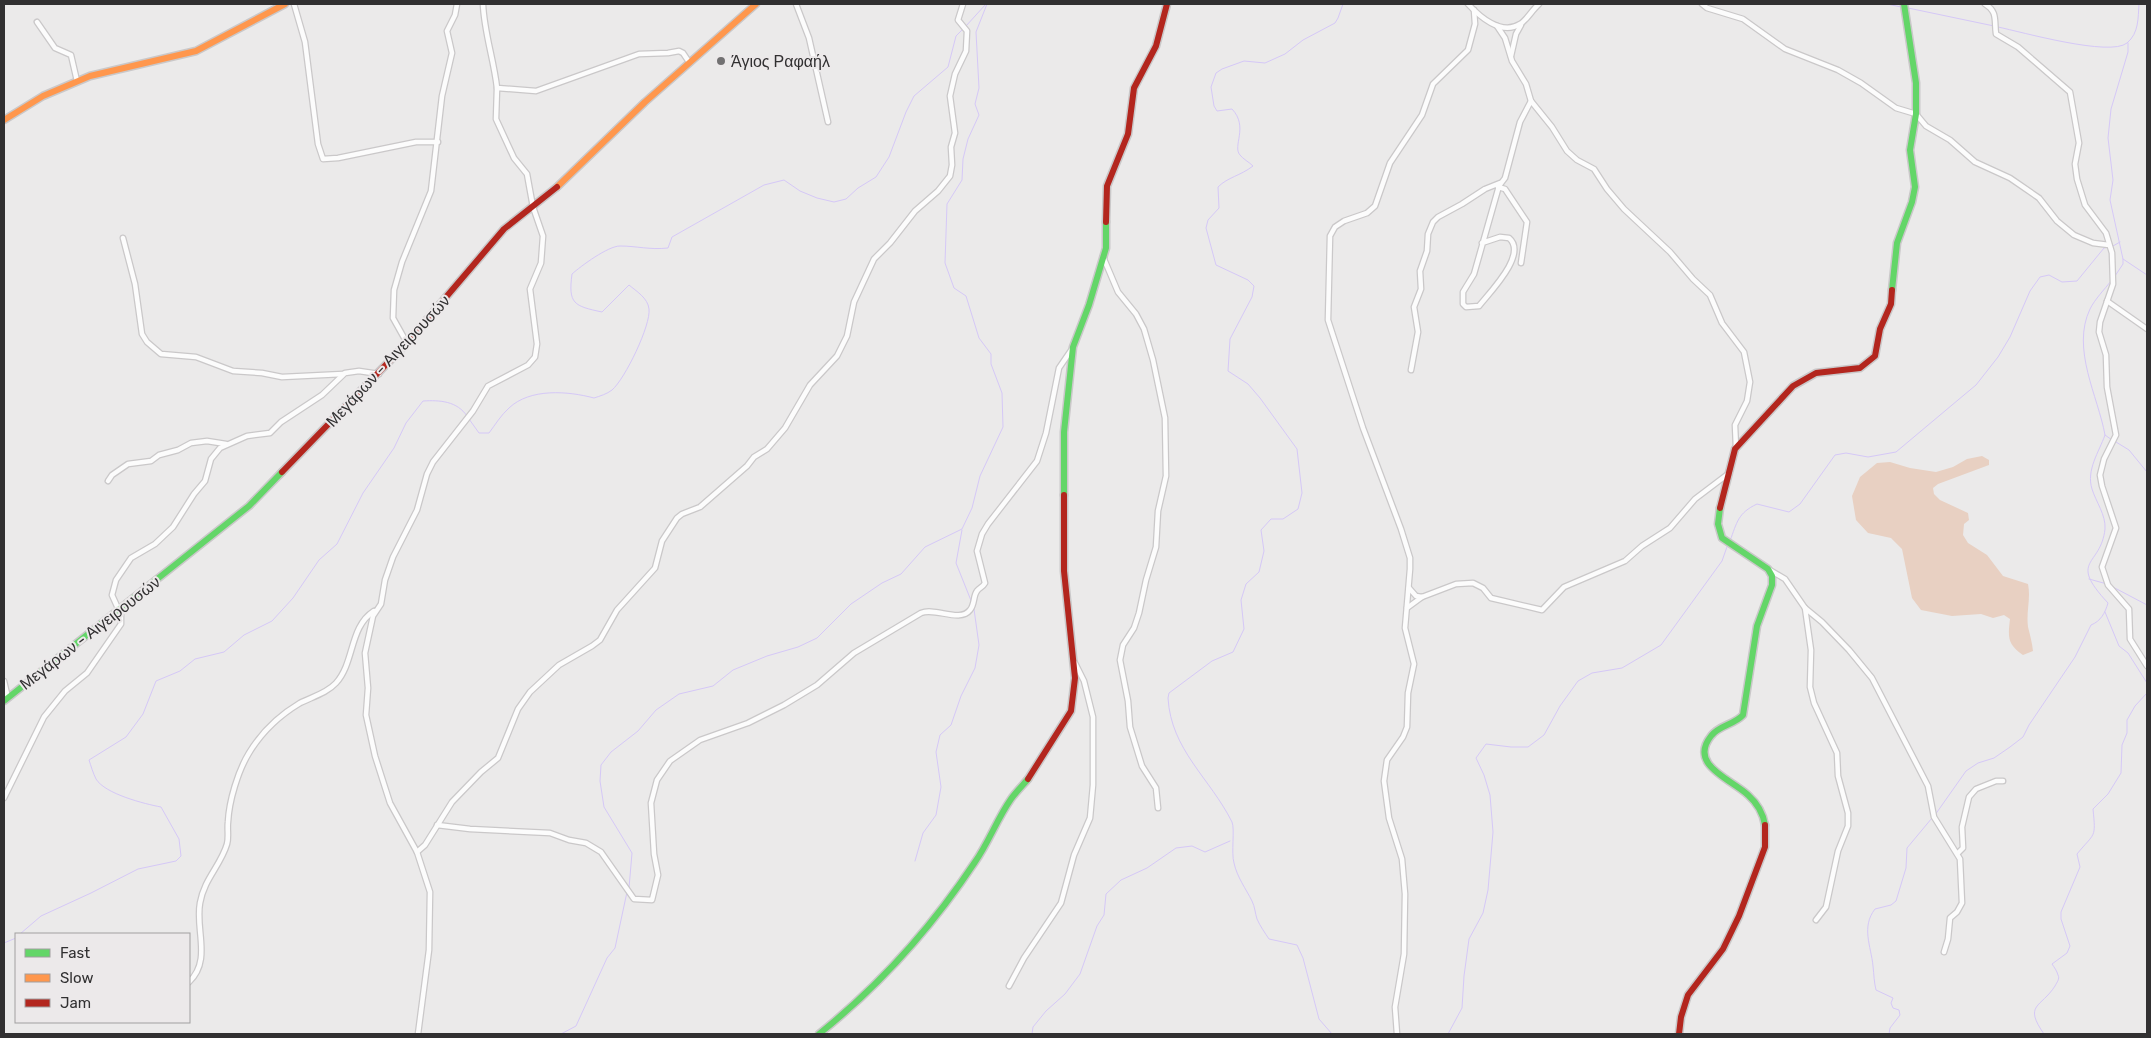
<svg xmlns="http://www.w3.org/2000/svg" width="2151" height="1038" font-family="Rubik,sans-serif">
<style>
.green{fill:#e8d0c2}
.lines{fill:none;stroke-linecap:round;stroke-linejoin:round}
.stream{stroke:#d5c8f7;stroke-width:1}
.street-casing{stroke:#cac8c9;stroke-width:7}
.fast-casing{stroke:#cac8c9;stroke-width:9}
.slow-casing{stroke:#cac8c9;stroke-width:9}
.jam-casing{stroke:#cac8c9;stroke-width:9}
.street{stroke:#fcfcfc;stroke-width:4.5}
.fast{stroke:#63d668;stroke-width:6}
.slow{stroke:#ff974d;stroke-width:6}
.jam{stroke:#b3261e;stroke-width:6}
.poi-dot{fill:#727172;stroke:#ece9ea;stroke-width:2}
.labels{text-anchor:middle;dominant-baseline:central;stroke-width:4;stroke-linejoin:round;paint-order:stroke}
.poi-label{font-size:16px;fill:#313031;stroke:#ece9ea;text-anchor:start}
.street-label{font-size:16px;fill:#313031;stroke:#ece9ea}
</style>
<rect width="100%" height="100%" fill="#ebeaea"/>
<path class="green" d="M1982 456 1989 460V465L1938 484 1933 488 1934 494 1940 500 1968 513 1969 520 1964 524 1963 535 1968 543 1987 555 2003 576 2028 584C2031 599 2026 611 2028 627 2030 635 2032 642 2033 651L2023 655C2007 644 2008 637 2010 619L2004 615 1993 618 1981 614 1952 616 1921 610 1912 598 1902 549 1891 538 1868 533 1856 520 1852 496 1860 477 1877 463 1890 462 1910 468 1936 472 1953 467 1967 459Z"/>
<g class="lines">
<g class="stream">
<polyline points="1887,4 1901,7"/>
<polyline points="1908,8 1994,26"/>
<polyline points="966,26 986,4"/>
<path d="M1998 27C2022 32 2110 57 2127 43 2139 33 2138 18 2139 4"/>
<polyline points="2113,246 2120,242"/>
<polyline points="2123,259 2147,275"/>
<polyline points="2115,276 2123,264 2123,259 2110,200 2113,180 2108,138 2111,109 2128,52 2128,43"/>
<path d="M469 419 479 433H489C495 425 501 415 509 408 530 388 568 391 594 398 600 396 607 394 612 390 625 379 651 325 649 309 648 298 636 291 629 285L602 312C574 306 568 304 572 274 581 266 608 246 620 246 637 246 649 250 668 248L672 237 764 185 784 180 800 191 817 198 834 202 846 199 858 188 876 177 889 157 906 112 914 96 948 67 956 36 963 29"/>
<polyline points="2105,435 2112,440"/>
<polyline points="2116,442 2129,450 2147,472"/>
<polyline points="962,530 956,563 972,603"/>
<path d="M1730 541C1737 522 1738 513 1757 504L1789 512 1800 504 1835 455 1846 453 1868 457 1896 452 1958 400 1976 385 1998 357 2010 337 2030 291 2040 277 2049 275 2062 282 2077 281 2104 248 2109 247"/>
<polyline points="2089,579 2107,584"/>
<polyline points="2113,587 2147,605"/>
<polyline points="2105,612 2119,646 2128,653 2147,683"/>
<path d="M1935 815 1966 771 1978 763 1994 758 2010 747 2023 737 2029 725 2075 657 2091 625C2101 621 2105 613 2108 603 2067 559 2101 567 2105 529 2106 515 2096 502 2092 489 2086 470 2099 452 2105 435 2098 396 2071 349 2090 309 2095 299 2104 290 2111 281"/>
<polyline points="915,861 923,833 936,815 941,787 936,752 940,735 951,725 961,696 975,668 979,645 974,609"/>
<polyline points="629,888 632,853 604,807 600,781 601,765 611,752 638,731 656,710 679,694 713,686 733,670 767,656 798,647 817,638 851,604 882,583 901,574 925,547 962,529 972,508 980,476 1003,427 1002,393 991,364 991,354 979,338 966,296 954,288 945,263 947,204 962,180 963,159 968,139 979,115 975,104 979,88 976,32 987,4"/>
<path d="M20 934 41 916 91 893 138 869 176 861 181 856 179 839 161 807C145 804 105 794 96 779 93 773 91 766 89 760L126 737 143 714 156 681 180 671 195 659 224 652 244 635 272 621 293 598 319 560 337 544 363 493 394 448 406 423 423 401C440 400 457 401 467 416"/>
<polyline points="4,943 16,938"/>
<polyline points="561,1034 576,1026 607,958 615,948 627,892"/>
<polyline points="1032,1034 1033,1027 1046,1011 1065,994 1080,974 1097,926 1104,915 1106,894 1121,880 1147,868 1176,848 1192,846 1205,852 1230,841"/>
<path d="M1332 1034 1319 1019 1303 958 1297 945 1269 939C1265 933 1260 926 1257 919 1255 913 1255 907 1252 901 1246 889 1237 877 1234 863 1231 853 1235 829 1232 822 1210 778 1171 750 1168 698L1169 693 1212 661 1233 652 1244 629 1241 600 1246 584 1259 572 1264 551 1261 530 1271 519H1283L1298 509 1302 493 1297 449 1260 398 1248 384 1228 371 1230 339 1252 297 1254 286 1248 280 1216 265 1206 228 1208 220 1219 208 1218 187C1228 177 1240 176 1253 166 1249 162 1243 159 1240 155 1232 146 1249 127 1232 109L1217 111 1214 106 1211 87 1216 73 1222 69 1244 61 1265 63 1285 54 1303 40 1335 23 1338 18 1343 4"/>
<polyline points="1448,1034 1462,1008 1464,976 1469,939 1483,913 1488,890 1493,832 1490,795 1484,775 1476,758 1486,744 1511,747 1528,747 1544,735 1560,706 1578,681 1592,673 1622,668 1661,645 1722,561 1728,544"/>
<path d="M1889 1034 1890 1028 1900 1015 1899 1010 1893 1008 1891 1003 1893 998 1876 990C1874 982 1874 975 1873 966 1871 946 1861 927 1875 909L1891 905 1896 901 1906 868 1907 848 1932 818"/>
<path d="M2044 1034C2023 1004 2041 1008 2055 986 2057 982 2060 979 2058 975 2057 971 2054 967 2052 964L2067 953 2070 946 2061 919V912L2080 867 2077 854C2095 832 2096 839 2093 809L2108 794 2121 773 2122 745 2127 733V720L2135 706 2147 693"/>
</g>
<defs>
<g id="street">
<polyline points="294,4 305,42 318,144 323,159 338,158 416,142 438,142"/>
<path d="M483 4C484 32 494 60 497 88L536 91 639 54 668 53 679 51 683 53 689 62"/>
<polyline points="796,4 809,38 828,122"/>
<path d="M1468 4C1479 16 1501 36 1520 24 1527 20 1532 10 1539 4"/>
<polyline points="1702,4 1707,8 1743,19 1785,49 1838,70 1861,83 1896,108 1916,114 1926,126 1950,140 1975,162 2010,178 2039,198 2057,221 2074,235 2093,243 2109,245"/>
<path d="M1985 4C1998 12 1994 20 1996 34L2018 47 2070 92 2079 143 2075 164 2077 179 2085 205 2106 233 2112 253 2113 284 2100 322 2099 332 2106 355 2107 387 2116 435 2104 459 2100 475 2102 486 2116 528 2102 567 2108 585 2129 609 2130 639 2147 666"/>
<polyline points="37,22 55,48 71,55 77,81"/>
<polyline points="1497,26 1505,38 1512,61 1526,84 1531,101 1552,127 1567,151 1577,160 1594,169 1607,189 1624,209 1670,252 1693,279 1710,295 1722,323 1744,352 1750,382 1747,401 1735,425 1736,448"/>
<polyline points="1511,56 1516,34 1521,25"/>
<polyline points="1498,187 1505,189 1527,222 1521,263"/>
<polyline points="123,238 135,284 142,334 147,342 161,354 196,357 233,371 262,373 282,377 343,374"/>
<path d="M1482 243 1500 237 1509 238C1528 254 1490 292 1479 306L1466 307 1463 304V292L1474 274 1499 186 1505 178 1520 122 1531 101"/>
<polyline points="1104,259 1118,292 1136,314 1144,329 1153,360 1165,418 1166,476 1158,511 1156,547 1146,580 1139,613 1134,628 1123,645 1120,660 1128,701 1130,727 1142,766 1156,788 1158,808"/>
<polyline points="2107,301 2147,329"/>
<polyline points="407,343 393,318 394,290 402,262 431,191 442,96 452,53 447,31 455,15 457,4"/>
<polyline points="1411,370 1418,332 1414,307 1421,289 1420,271 1427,251 1428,234 1433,222 1438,217 1462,204 1485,189 1500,183"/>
<polyline points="108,481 112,475 128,464 151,461 159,455 178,450 191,443 207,441 226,444"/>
<polyline points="1768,569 1785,579 1805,608 1811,650 1810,687 1814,703 1837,753 1838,776 1848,813 1848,826 1838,851 1826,907 1816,920"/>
<polyline points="1409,588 1416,596 1422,597 1456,584 1473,583 1483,588 1491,598 1542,610 1564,587 1625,561 1642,546 1670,528 1695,499 1728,474"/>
<polyline points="1407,608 1422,597"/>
<polyline points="1805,608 1822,622 1849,650 1872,678 1928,786 1934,817 1960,859 1962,903 1957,912 1950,918 1948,939 1944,952"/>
<polyline points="4,681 8,698"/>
<polyline points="4,798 44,717 65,691 87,673 121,624 121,615 112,595 116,580 131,558 155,544 173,527 194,494 205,481 211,459 220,448 247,436 270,433 281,422 322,395 345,373 359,371 379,374"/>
<path d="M437 825 470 829 550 833 569 840 586 843 601 852 634 899 652 900 658 875 654 854 651 803 657 780 670 761 700 740 748 723 784 705 817 685 854 653 921 613C935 607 960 623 970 610 975 604 973 596 977 591 979 588 983 587 985 583L977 551 982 534 988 524 1037 461 1046 433 1059 368 1072 349"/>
<polyline points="417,852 425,845 452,802 481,772 498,758 518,709 530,692 559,665 592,646 600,640 617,610 655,568 662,541 677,518 682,514 700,507 747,466 754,457 767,449 785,428 810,385 837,356 847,336 854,302 874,259 890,243 915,211 938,191 950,176 952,165 951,147 955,133 950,96 955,74 966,51 967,31 958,20 963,4"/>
<polyline points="1958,853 1963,848 1962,827 1969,797 1976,789 1996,781 2003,781"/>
<path d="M189 982C212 960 195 930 200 903 204 879 221 865 227 844 229 837 227 829 228 822 229 801 238 771 249 753 261 733 280 715 300 703 312 697 327 693 336 683 355 662 349 627 374 611"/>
<polyline points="1009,986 1024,958 1061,903 1074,855 1090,818 1093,785 1093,717 1084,681 1075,663"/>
<polyline points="418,1034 429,950 430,892 417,852 390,803 375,756 366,715 368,688 365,653 373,616 381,604 385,580 393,557 417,510 427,474 433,462 473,411 488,386 528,365 535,357 537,344 530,289 541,263 543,236 533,207 527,174 514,158 496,119 497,88"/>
<polyline points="1397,1034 1395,1007 1404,954 1405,894 1402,859 1389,818 1384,781 1387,760 1403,737 1407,727 1408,693 1414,664 1405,628 1410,569 1410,558 1401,529 1363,428 1328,320 1330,236 1335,227 1344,221 1367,213 1375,206 1390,163 1422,115 1433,84 1468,50 1475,24 1474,10"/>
</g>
<g id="fast">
<polyline points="1892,290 1897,243 1912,202 1915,187 1910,150 1916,114 1916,83 1904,4"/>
<polyline points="1064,495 1064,432 1073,347 1089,305 1106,248 1106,222"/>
<path d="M1720 508 1718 524 1722 538 1768 569 1772 576V585L1757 626 1743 715C1734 725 1719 725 1711 736 1688 765 1731 779 1748 795 1757 803 1763 813 1765 825"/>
<polyline points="4,701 249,506 282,472"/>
<path d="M819 1034C880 985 932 927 975 862 989 842 997 819 1011 799 1016 792 1023 785 1028 779"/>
</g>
<g id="slow">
<polyline points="4,120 43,96 90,76 196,51 285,4"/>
<polyline points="557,187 645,102 756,4"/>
</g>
<g id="jam">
<polyline points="1106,222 1107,186 1128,134 1134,88 1156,46 1167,4"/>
<polyline points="282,472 407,343 504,229 557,187"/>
<polyline points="1720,508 1735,449 1793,386 1816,373 1860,368 1875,356 1880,329 1891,304 1892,290"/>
<polyline points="1028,779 1071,711 1075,678 1064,571 1064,495"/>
<polyline points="1679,1034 1681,1017 1688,995 1723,949 1739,916 1765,847 1765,825"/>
</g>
</defs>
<use href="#street" class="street-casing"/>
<use href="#fast" class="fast-casing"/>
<use href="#slow" class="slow-casing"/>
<use href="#jam" class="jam-casing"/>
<use href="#street" class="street"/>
<use href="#fast" class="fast"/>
<use href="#slow" class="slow"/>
<use href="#jam" class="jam"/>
</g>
<circle class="poi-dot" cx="721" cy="61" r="5"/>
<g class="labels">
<g class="poi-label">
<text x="731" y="61">Άγιος Ραφαήλ</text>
</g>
<g class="street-label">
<text transform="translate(388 361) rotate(-47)">Μεγάρων - Αιγειρουσών</text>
<text transform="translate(90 633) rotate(-38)">Μεγάρων - Αιγειρουσών</text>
</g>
</g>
<rect width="2151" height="1038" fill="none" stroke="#313031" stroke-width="10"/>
<rect x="15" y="933" width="175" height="90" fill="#ece9ea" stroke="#a19fa0"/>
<rect x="25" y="949" width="25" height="8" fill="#63d668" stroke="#a19fa0"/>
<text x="60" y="958" font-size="15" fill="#313031">Fast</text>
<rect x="25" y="974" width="25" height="8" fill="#ff974d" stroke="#a19fa0"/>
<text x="60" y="983" font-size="15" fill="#313031">Slow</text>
<rect x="25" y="999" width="25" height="8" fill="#b3261e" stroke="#a19fa0"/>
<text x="60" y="1008" font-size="15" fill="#313031">Jam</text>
</svg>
